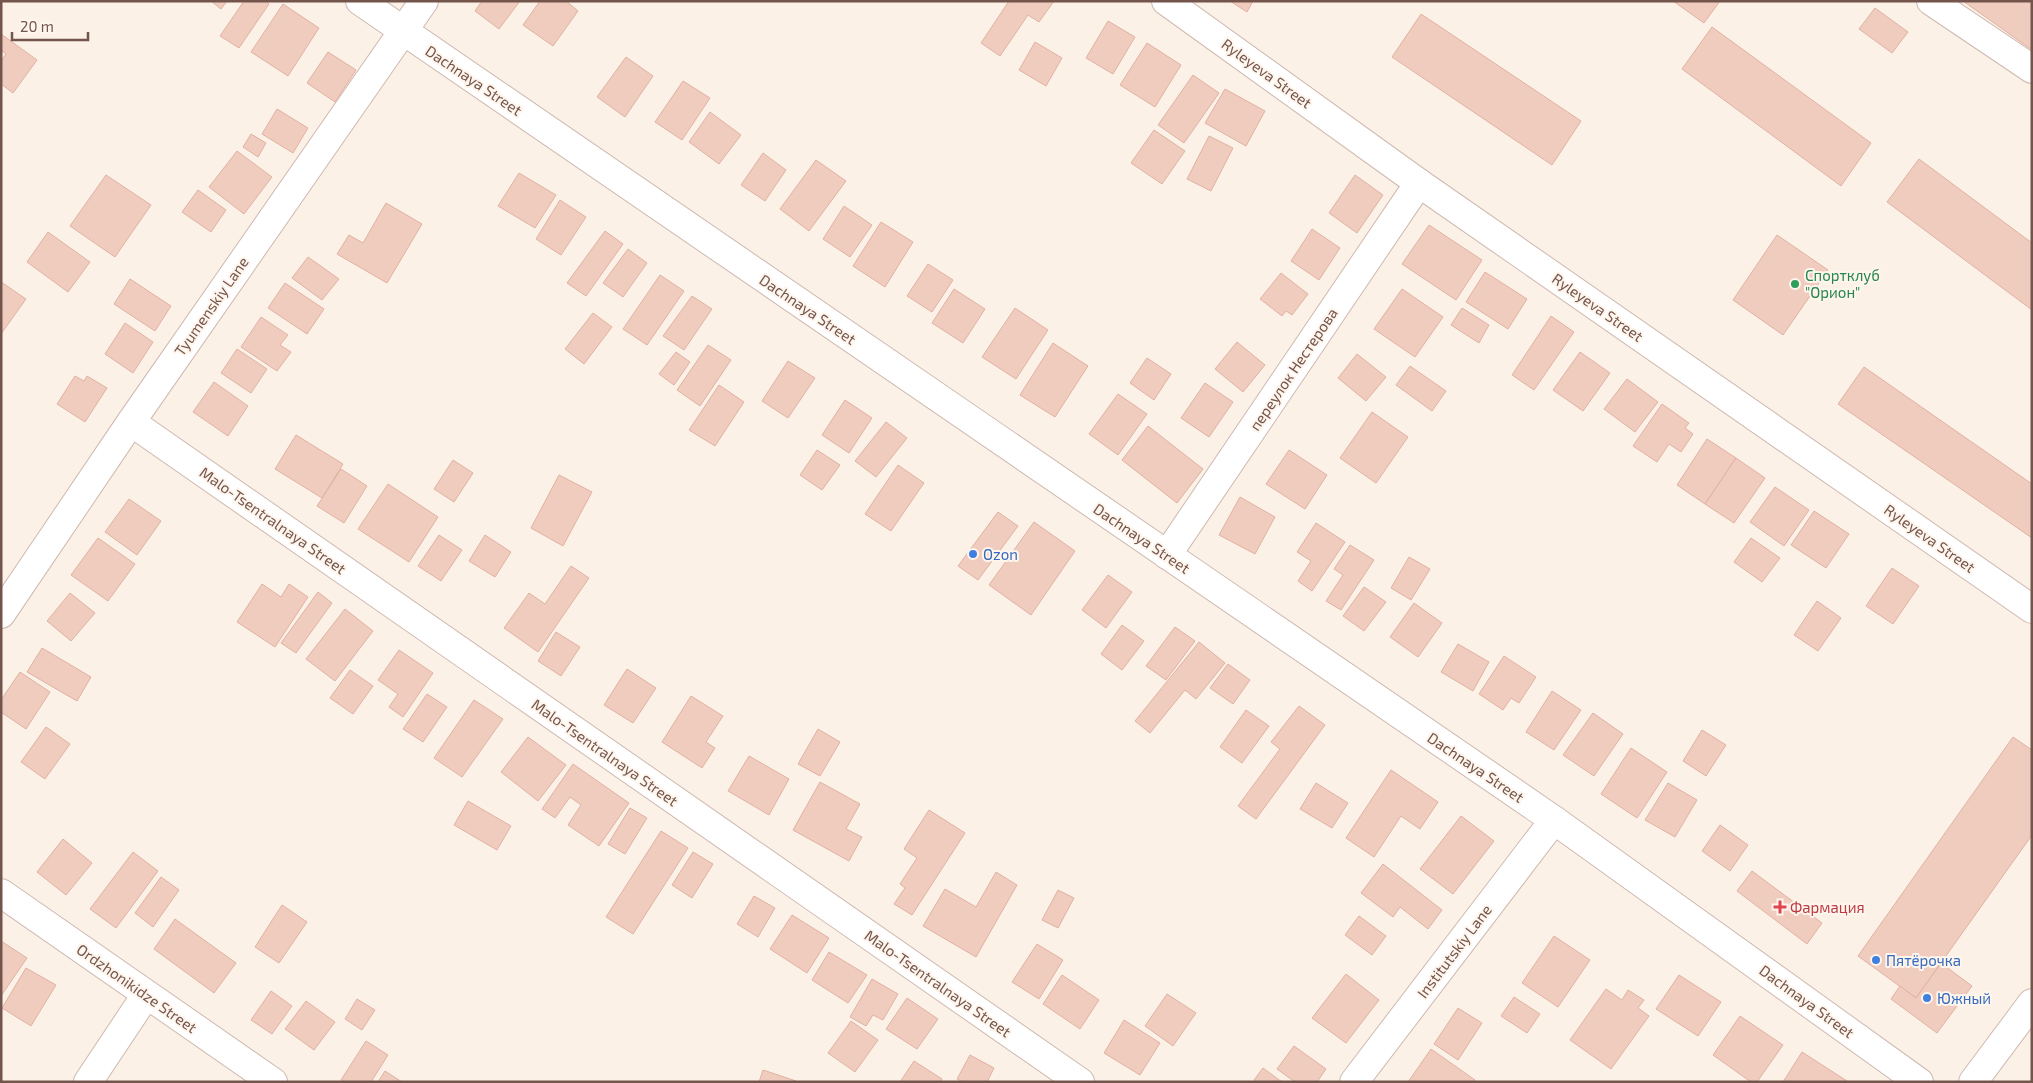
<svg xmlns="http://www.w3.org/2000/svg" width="2033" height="1083" font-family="'Exo 2',sans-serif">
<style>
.building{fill:#f0ccbf;stroke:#e1b1a1}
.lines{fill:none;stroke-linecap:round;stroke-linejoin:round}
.minor-casing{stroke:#cfb9b0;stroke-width:30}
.minor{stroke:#fff;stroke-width:28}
.leisure-dot{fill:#2e9e5b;stroke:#fef5ed;stroke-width:2}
.shop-dot{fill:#3f7fe0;stroke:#fef5ed;stroke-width:2}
.health-dot{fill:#e0444e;stroke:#fef5ed;stroke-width:2}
.labels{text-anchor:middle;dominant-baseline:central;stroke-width:4;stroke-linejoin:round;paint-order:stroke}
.street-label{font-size:15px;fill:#74554c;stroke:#fef5ed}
.leisure-label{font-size:15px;fill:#27864d;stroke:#fef5ed;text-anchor:start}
.shop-label{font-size:15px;fill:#366cbe;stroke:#fef5ed;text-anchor:start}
.health-label{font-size:15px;fill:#be3a42;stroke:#fef5ed;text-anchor:start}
</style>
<rect width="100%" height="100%" fill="#fbf1e7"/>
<g class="building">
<polygon points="211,1 227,1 221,9"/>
<polygon points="244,1 266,1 269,4 239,48 220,36"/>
<polygon points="482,1 520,1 499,29 475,11"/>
<polygon points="540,1 566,1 578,11 553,46 523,25"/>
<polygon points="1009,1 1054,1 1039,22 1028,15 1000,56 981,43"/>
<polygon points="1230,1 1253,1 1247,12"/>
<polygon points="1673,1 1720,1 1704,23"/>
<polygon points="1963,1 2032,1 2032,50"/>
<polygon points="283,4 319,28 288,76 251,52"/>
<polygon points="1875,8 1908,32 1892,53 1859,29"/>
<polygon points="1421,14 1581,121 1552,165 1392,57"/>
<polygon points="1108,21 1135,37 1113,74 1086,58"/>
<polygon points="1712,27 1871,143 1841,186 1682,69"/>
<polygon points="1,34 37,60 13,93 1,84 1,61 6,54 1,50"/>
<polygon points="1035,42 1062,58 1046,86 1019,70"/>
<polygon points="1147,43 1181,65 1155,107 1120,85"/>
<polygon points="328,52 356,70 335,102 307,83"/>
<polygon points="626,57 653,76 625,117 597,97"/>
<polygon points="1193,75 1219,93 1184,143 1158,125"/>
<polygon points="683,81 710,98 682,140 655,122"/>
<polygon points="1225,89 1265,111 1246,146 1205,123"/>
<polygon points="277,109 308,128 293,153 262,134"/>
<polygon points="710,112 741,135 719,164 689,142"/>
<polygon points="1154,130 1185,151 1162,184 1131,163"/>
<polygon points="251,134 266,143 258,157 243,147"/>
<polygon points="1209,136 1233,148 1211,191 1187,179"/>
<polygon points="237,151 272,177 244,214 209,187"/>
<polygon points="763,153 786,170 765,201 741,185"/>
<polygon points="1919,159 2032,243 2032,310 1887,202"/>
<polygon points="816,160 846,181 809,231 780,209"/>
<polygon points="519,173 556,195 535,228 498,206"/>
<polygon points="106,175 151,205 115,257 70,226"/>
<polygon points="1355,175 1383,195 1357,233 1329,213"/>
<polygon points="198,190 226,210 211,232 182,212"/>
<polygon points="560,200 586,217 561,255 536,239"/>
<polygon points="386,203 422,224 387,283 337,254 349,235 363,243"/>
<polygon points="844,206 872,225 850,257 823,239"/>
<polygon points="881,222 913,242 885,287 853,266"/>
<polygon points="1429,225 1482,260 1456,300 1402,264"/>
<polygon points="1312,229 1340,248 1319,280 1291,261"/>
<polygon points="605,231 623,244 586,296 567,283"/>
<polygon points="48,232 90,262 68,292 27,262"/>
<polygon points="1777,235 1828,270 1783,335 1733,300"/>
<polygon points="628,249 647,263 623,297 603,283"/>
<polygon points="308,257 339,279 322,300 292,278"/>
<polygon points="928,264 953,280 932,312 907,296"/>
<polygon points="1485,272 1527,299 1508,329 1466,302"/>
<polygon points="1281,273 1308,294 1292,315 1286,311 1282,316 1260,299"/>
<polygon points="660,275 684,291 647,345 623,329"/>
<polygon points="130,279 171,306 155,331 114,304"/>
<polygon points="1,282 26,299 1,334"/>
<polygon points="285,283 324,309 307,334 268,308"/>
<polygon points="954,289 985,309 963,343 932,323"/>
<polygon points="1402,289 1443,317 1415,357 1374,329"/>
<polygon points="692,296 712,309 684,350 663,336"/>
<polygon points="1015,308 1048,330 1016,379 982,357"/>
<polygon points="1462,308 1489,325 1479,343 1451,325"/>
<polygon points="593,313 612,327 584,364 565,349"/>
<polygon points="1551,316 1574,332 1534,390 1512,375"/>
<polygon points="261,317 288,335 280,345 291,352 277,371 241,347"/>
<polygon points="125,323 153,342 133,373 105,354"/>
<polygon points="1237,342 1265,365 1243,392 1215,369"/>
<polygon points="1053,343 1088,366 1055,417 1020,395"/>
<polygon points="708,345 731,360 700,406 677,390"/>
<polygon points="237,349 267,369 251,393 221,373"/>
<polygon points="676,352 690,362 674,385 659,374"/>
<polygon points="1580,352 1610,373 1583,411 1553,390"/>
<polygon points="1357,354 1386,377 1366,401 1338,378"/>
<polygon points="1147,358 1171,374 1154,400 1130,383"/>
<polygon points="788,361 815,378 788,418 762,401"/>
<polygon points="1410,366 1446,391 1432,411 1396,385"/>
<polygon points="1864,367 2032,484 2032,538 1838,404"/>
<polygon points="75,376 84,381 87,376 107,388 85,422 57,404"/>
<polygon points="1627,379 1658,402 1635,432 1604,409"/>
<polygon points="214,382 248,406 228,436 193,412"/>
<polygon points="1205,383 1233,402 1209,437 1181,418"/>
<polygon points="719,385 744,402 715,446 689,430"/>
<polygon points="1118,394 1147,414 1118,455 1089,434"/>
<polygon points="845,400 872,418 849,453 822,435"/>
<polygon points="1662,404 1689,423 1685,428 1693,434 1681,452 1669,444 1657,462 1633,446"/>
<polygon points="1372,412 1408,437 1376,483 1340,458"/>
<polygon points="886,422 907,438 876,477 855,461"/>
<polygon points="1148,426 1203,469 1177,503 1122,460"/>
<polygon points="296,435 343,464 322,498 275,469"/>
<polygon points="1707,439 1736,458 1705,504 1677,485"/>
<polygon points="817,450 840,465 822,490 800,475"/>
<polygon points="1289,450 1327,475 1305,509 1266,484"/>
<polygon points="1736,458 1765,478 1734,523 1705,504"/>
<polygon points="453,460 473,473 454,502 434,489"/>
<polygon points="898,465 924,483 891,531 865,514"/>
<polygon points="341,469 367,486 344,523 317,506"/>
<polygon points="559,475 592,492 563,546 531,528"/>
<polygon points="388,484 438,517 409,562 358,529"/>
<polygon points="1775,487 1809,510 1784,546 1750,522"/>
<polygon points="1240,497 1275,517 1255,554 1219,535"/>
<polygon points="129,499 161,521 137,555 105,532"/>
<polygon points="1814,511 1849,534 1826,568 1791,545"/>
<polygon points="998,512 1018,526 978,580 958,566"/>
<polygon points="1034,522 1075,551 1031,615 989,585"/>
<polygon points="1316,523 1345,542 1312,591 1298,581 1311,561 1297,552"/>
<polygon points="439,535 462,550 441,581 418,566"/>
<polygon points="485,535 511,552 495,577 469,561"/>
<polygon points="98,538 135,564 108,601 71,575"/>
<polygon points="1751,538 1780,558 1762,582 1734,562"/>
<polygon points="1350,545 1374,560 1341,610 1326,601 1343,575 1334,569"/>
<polygon points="1409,557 1430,569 1411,600 1391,588"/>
<polygon points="571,566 589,578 538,652 504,628 529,593 545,604"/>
<polygon points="1892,568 1919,586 1893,624 1866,606"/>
<polygon points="1108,575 1132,592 1106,628 1082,610"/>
<polygon points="262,584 281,597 289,584 308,597 275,647 237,622"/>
<polygon points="1364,587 1386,602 1364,631 1343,616"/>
<polygon points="318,592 332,603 296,653 281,643"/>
<polygon points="70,593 95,613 71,641 47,621"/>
<polygon points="1817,601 1841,618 1818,651 1794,635"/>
<polygon points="1414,603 1442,623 1418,657 1390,637"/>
<polygon points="345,609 373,631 335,681 306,659"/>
<polygon points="1122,625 1144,641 1122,670 1101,654"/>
<polygon points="1175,627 1195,641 1166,680 1146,666"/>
<polygon points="556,632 580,647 561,676 538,661"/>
<polygon points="1199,642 1225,663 1196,699 1185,690 1150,733 1135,721"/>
<polygon points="1458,644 1489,662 1473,691 1441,672"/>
<polygon points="42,648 91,677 77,701 27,672"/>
<polygon points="399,650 433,673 403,717 389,707 398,694 378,680"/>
<polygon points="1504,656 1536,677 1519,703 1511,698 1503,710 1479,694"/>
<polygon points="1228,664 1250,680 1233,704 1210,688"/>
<polygon points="627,669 656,688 633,723 604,705"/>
<polygon points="350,670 373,686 353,714 330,698"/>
<polygon points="20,672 50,692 26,729 1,712 1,700"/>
<polygon points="1552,691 1581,710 1554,750 1526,732"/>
<polygon points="427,694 447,707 423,742 403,729"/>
<polygon points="691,696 723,716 706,742 715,748 702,768 662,742"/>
<polygon points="474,700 503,719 462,777 434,758"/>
<polygon points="1299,706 1325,725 1256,819 1238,806 1280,749 1271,742"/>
<polygon points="1246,710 1269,726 1242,763 1220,747"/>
<polygon points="1593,713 1623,734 1594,776 1563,755"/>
<polygon points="46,727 70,744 45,779 21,762"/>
<polygon points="818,729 840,742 820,776 798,764"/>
<polygon points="1702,730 1726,745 1706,776 1683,761"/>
<polygon points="528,737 566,765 538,801 501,772"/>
<polygon points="2013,737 2032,750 2032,835 1916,998 1858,956"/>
<polygon points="1631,748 1667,772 1637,818 1601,794"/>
<polygon points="749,756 789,779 769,815 728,791"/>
<polygon points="573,764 629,803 599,846 568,825 581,805 570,797 555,818 542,809"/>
<polygon points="1391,770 1438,802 1420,829 1401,816 1374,857 1346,838"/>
<polygon points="820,782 860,804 846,829 862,837 849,861 793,830"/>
<polygon points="1316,783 1348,803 1332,828 1300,809"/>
<polygon points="1668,783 1697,800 1675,837 1645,820"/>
<polygon points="468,801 511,826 497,850 454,825"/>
<polygon points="630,808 647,818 625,854 608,844"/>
<polygon points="929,810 965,833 912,915 894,904 905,888 900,884 917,858 904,849"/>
<polygon points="1461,816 1494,841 1453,894 1420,869"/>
<polygon points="1720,825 1748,845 1730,871 1702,851"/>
<polygon points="661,831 688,848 633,934 606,917"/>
<polygon points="63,839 92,863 66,895 37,872"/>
<polygon points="133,852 158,871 116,928 90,909"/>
<polygon points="693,852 713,864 692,898 672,885"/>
<polygon points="1383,864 1442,910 1428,929 1400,907 1393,917 1361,893"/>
<polygon points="1752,871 1822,923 1807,944 1737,891"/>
<polygon points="996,872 1017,885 976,957 923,926 945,889 976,907"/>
<polygon points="161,877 179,890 153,927 135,913"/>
<polygon points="1058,890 1074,898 1058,928 1042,920"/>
<polygon points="754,896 775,908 758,937 737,924"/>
<polygon points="282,905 307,922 279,963 255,947"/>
<polygon points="792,915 829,938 807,973 770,949"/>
<polygon points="1359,916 1386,936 1372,955 1345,935"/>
<polygon points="175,919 236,963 214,993 154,949"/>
<polygon points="1554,936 1590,960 1558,1007 1522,983"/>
<polygon points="1,941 27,958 1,996"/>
<polygon points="1037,944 1063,960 1039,999 1012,982"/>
<polygon points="829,952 867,975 848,1003 812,980"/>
<polygon points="1941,963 1972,986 1937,1033 1891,999 1900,986 1916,998"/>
<polygon points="26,968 56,985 31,1026 2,1008"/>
<polygon points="1346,974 1379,1000 1346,1043 1312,1018"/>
<polygon points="1062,975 1099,1000 1080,1029 1043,1004"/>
<polygon points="1679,975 1721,1002 1698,1036 1656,1009"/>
<polygon points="872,979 898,994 883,1020 873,1015 866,1026 850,1017"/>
<polygon points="1606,989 1622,1000 1628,990 1644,1000 1638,1008 1649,1016 1611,1069 1570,1040"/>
<polygon points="271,991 292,1006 272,1034 251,1020"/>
<polygon points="1167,994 1196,1013 1173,1046 1145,1026"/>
<polygon points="1514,997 1540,1014 1527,1033 1501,1016"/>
<polygon points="907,998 938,1019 917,1049 886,1029"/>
<polygon points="357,999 375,1010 362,1030 345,1019"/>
<polygon points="306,1001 335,1022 314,1050 285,1029"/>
<polygon points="1458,1008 1482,1023 1458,1060 1434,1044"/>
<polygon points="1740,1016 1783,1045 1757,1082 1751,1082 1713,1055"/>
<polygon points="1124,1020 1160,1043 1140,1075 1104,1053"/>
<polygon points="851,1021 878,1040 855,1072 828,1053"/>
<polygon points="366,1041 388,1055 371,1082 344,1082 341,1080"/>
<polygon points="1294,1046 1326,1069 1317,1082 1295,1082 1277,1069"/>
<polygon points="1431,1049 1475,1080 1474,1082 1408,1082"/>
<polygon points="1802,1052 1847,1081 1847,1082 1783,1082"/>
<polygon points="970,1055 994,1068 987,1082 963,1082 957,1079"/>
<polygon points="914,1061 942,1079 941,1082 900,1082"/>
<polygon points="1263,1068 1282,1082 1256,1082 1254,1080"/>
<polygon points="763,1070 796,1081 796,1082 759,1082"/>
<polygon points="385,1071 402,1082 378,1082"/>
</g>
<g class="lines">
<defs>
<g id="minor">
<polyline points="360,1 1554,820 1919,1082"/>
<polyline points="1166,1 1419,183 2032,609"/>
<polyline points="1931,1 2032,69"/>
<polyline points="131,422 1080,1082"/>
<polyline points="1167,555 1419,183"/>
<polyline points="1,614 131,422 424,1"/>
<polyline points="1,893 273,1082"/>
<polyline points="88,1082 146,995"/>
<polyline points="1354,1082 1554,820"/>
<polyline points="1973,1082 2032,1003"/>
</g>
</defs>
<use href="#minor" class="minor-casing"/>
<use href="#minor" class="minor"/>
</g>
<circle class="leisure-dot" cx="1795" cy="284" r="5"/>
<g class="shop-dot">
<circle cx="973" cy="554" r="5"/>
<circle cx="1876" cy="960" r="5"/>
<circle cx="1927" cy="998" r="5"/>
</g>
<path class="health-dot" d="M1777.5 899.5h5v5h5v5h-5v5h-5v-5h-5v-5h5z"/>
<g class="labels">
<g class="street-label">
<text transform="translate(1267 73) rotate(36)">Ryleyeva Street</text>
<text transform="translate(474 80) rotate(34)">Dachnaya Street</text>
<text transform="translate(211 306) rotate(-55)">Tyumenskiy Lane</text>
<text transform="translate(1598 307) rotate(35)">Ryleyeva Street</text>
<text transform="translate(808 309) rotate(34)">Dachnaya Street</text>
<text transform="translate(1293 369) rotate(-56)">переулок Нестерова</text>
<text transform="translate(273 520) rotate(35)">Malo-Tsentralnaya Street</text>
<text transform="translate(1142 538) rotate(34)">Dachnaya Street</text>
<text transform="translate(1930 538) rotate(35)">Ryleyeva Street</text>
<text transform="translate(605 752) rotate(35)">Malo-Tsentralnaya Street</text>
<text transform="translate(1476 767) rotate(34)">Dachnaya Street</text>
<text transform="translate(1454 951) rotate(-53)">Institutskiy Lane</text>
<text transform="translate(938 983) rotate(35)">Malo-Tsentralnaya Street</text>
<text transform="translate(137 988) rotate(35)">Ordzhonikidze Street</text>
<text transform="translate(1807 1001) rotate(36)">Dachnaya Street</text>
</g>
<g class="leisure-label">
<text x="1805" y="275">Спортклуб<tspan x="1805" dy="17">"Орион"</tspan></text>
</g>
<g class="shop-label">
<text x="983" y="554">Ozon</text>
<text x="1886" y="960">Пятёрочка</text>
<text x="1937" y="998">Южный</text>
</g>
<g class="health-label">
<text x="1790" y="907">Фармация</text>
</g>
</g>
<rect width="2033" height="1083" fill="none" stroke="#74554c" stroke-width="5"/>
<path d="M12 32v8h76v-8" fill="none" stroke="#74554c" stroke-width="2.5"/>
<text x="20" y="32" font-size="15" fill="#74554c" stroke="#fef5ed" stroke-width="4" paint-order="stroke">20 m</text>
</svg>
